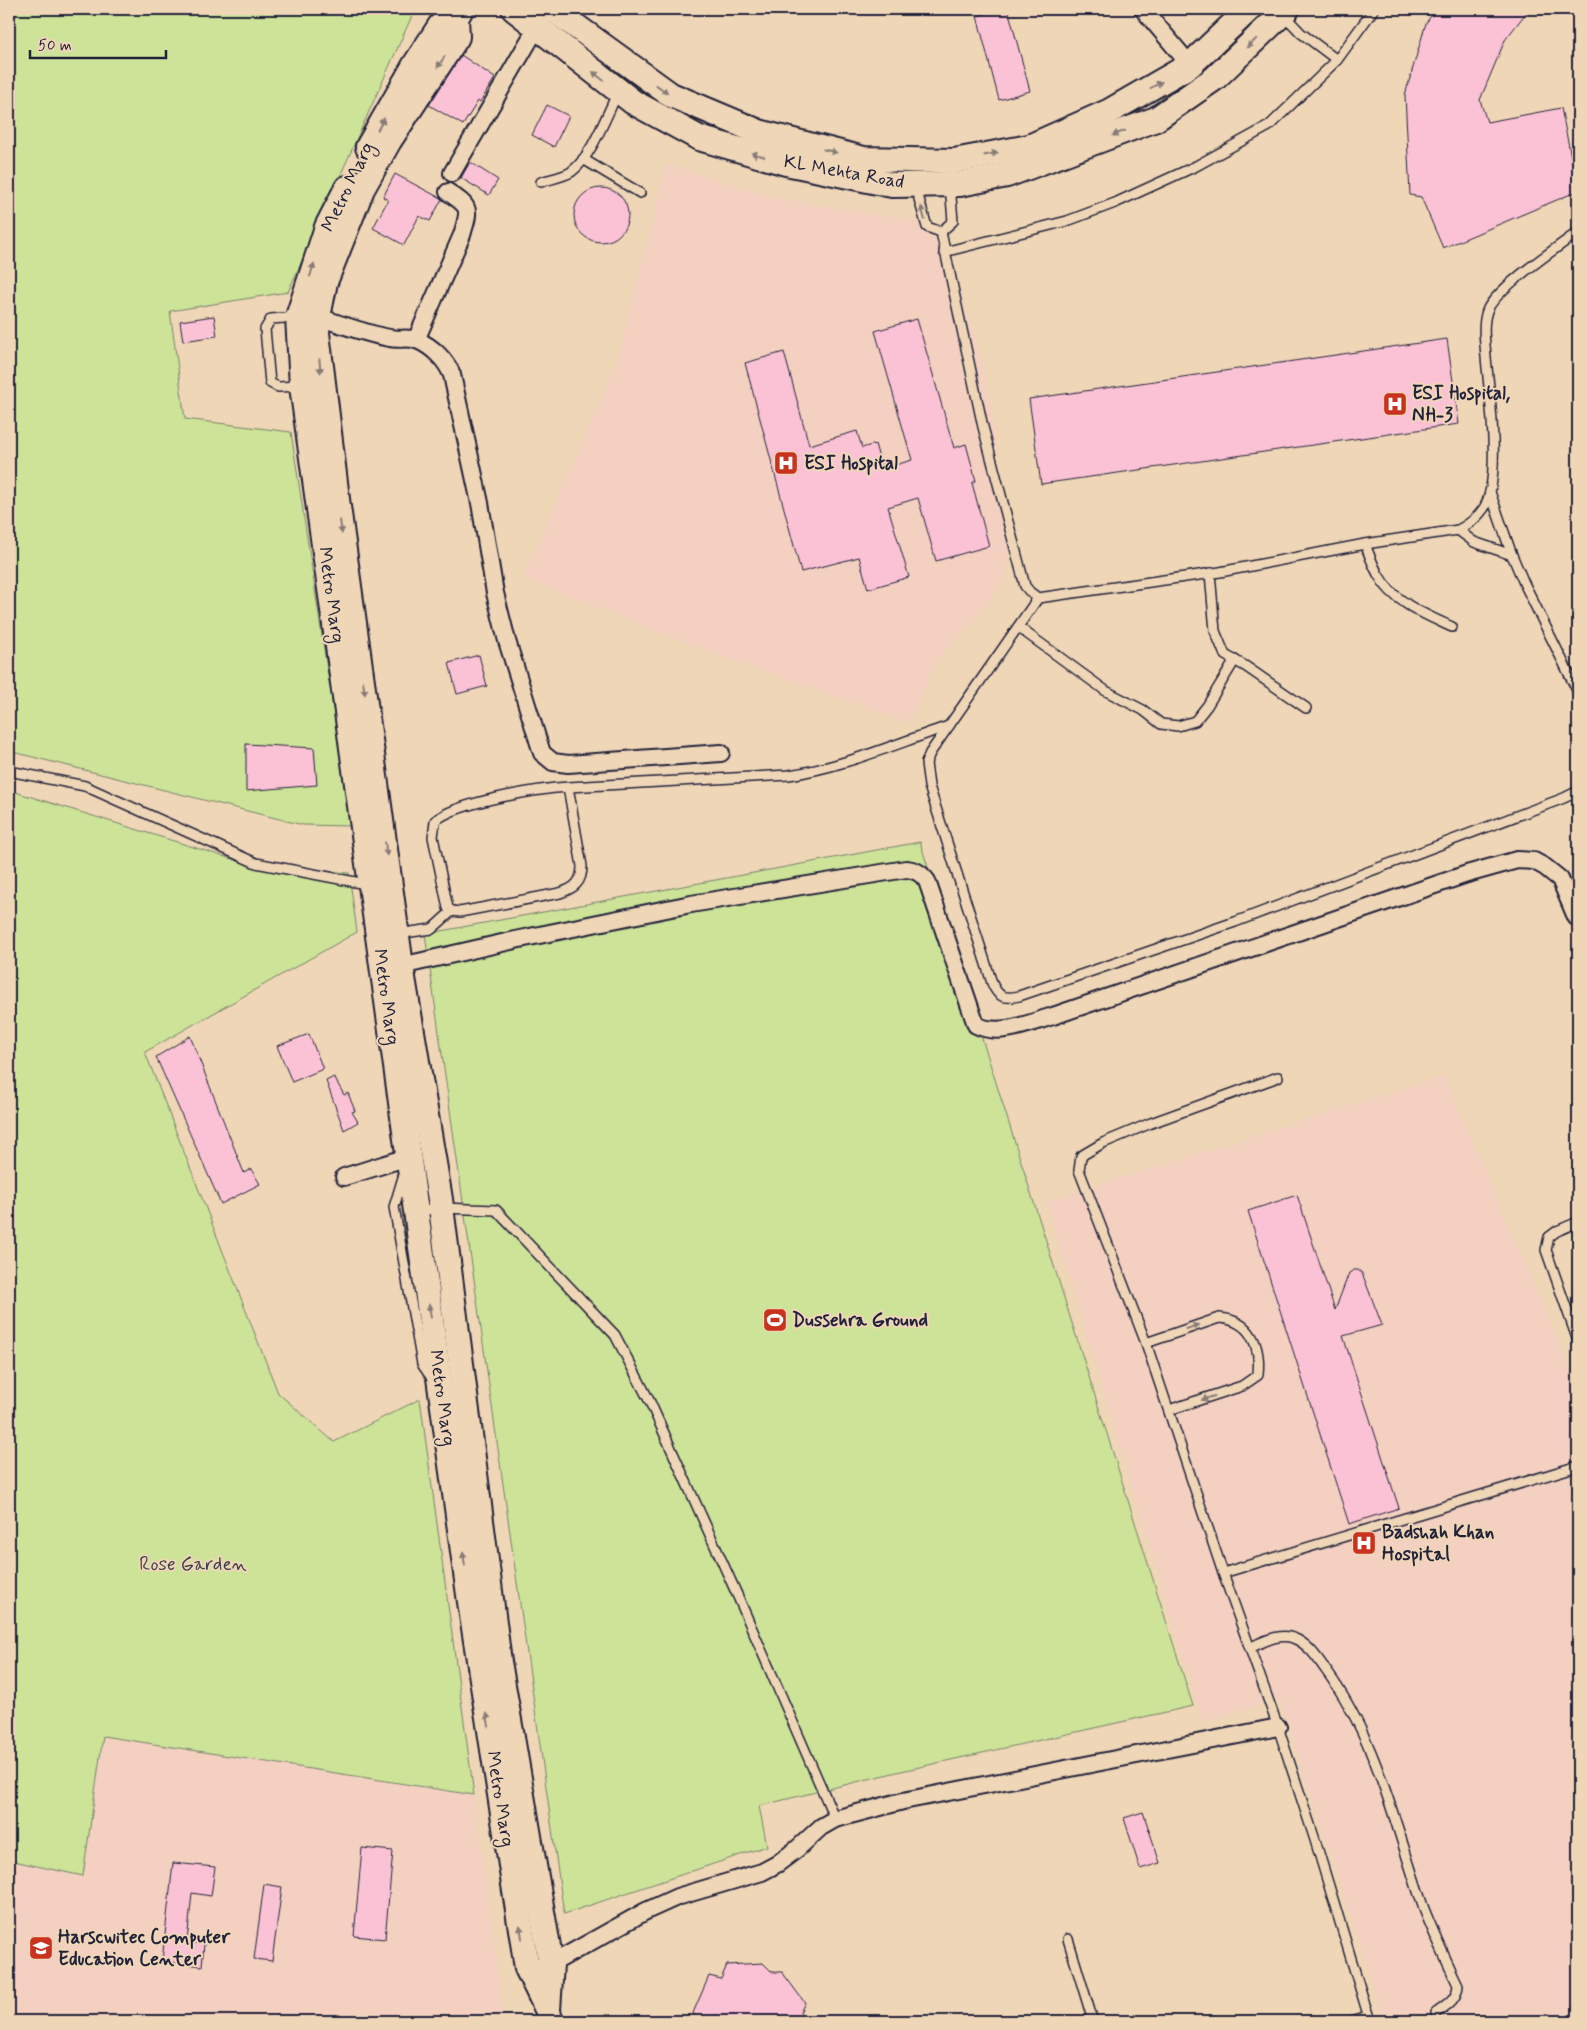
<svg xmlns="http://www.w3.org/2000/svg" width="1587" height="2030" font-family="Mynerve,sans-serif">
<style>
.built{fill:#f3d0c0}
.green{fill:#cce398;stroke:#77826a}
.building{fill:#fbc2d6;stroke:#22223b}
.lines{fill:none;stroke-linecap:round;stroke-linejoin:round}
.lane-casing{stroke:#22223b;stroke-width:12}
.street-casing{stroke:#22223b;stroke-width:20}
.secondary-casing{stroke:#22223b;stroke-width:28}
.lane{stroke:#efd6b7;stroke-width:9}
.street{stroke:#efd6b7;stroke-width:16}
.secondary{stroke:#efd6b7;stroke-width:24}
.oneway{fill:#887c79}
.labels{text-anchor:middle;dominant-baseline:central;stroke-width:4;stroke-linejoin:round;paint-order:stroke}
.street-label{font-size:19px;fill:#22223b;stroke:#efd6b7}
.poi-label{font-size:19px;font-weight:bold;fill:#22223b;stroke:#efd6b7;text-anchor:start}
.park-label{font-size:19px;fill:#3c3f49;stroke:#efd6b7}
</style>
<rect width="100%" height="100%" fill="#efd6b7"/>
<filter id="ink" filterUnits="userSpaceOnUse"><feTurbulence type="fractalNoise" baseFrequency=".02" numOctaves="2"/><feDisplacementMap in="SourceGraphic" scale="10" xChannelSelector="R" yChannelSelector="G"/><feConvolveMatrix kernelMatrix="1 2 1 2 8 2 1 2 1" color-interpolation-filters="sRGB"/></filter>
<g filter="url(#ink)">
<g class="built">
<polygon points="667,164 777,198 942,225 987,381 1010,545 1003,582 968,628 938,658 909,723 697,647 523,578 616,365"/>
<polygon points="1444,1076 1578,1388 1578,2021 1384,2021 1280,1699 1203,1722 1046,1201"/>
<polygon points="103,1736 474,1795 504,2021 9,2021 9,1860 83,1875"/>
</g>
<g class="green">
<polygon points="9,9 415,9 288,292 170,311 185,419 291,432 351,826 303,825 9,751"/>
<polygon points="9,790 248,864 349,873 357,932 145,1052 278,1393 334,1442 420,1399 474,1795 103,1736 83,1876 9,1860"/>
<polygon points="920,842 1193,1706 897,1772 759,1806 767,1846 564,1914 425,934"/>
</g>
<g class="building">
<polygon points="1004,9 1008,9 1030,91 999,100 977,16"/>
<polygon points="1436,9 1529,9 1505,40 1480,100 1487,122 1561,108 1578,191 1443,248 1421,197 1410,195 1405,95 1426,23"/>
<polygon points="461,55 495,78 480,102 478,101 463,125 429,105"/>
<polygon points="547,105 569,116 554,147 532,135"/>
<polygon points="470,162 498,180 489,195 461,178"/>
<polygon points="395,174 442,199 430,221 419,216 404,245 373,228 388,200 383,197"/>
<circle cx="601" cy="215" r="27"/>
<polygon points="214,316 217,336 183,341 180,321"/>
<polygon points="917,319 954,448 966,444 976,481 972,483 989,546 936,561 918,498 888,507 909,577 868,589 859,557 801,572 745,363 784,352 809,445 857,431 862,448 875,444 882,469 912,460 875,331"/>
<polygon points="1447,339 1459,424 1041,484 1029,399"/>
<polygon points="479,655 487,686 457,694 449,663"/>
<polygon points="246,744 314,748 317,785 246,791"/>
<polygon points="309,1034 323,1069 292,1082 277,1046"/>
<polygon points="190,1036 244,1173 251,1169 260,1184 221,1204 156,1057"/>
<polygon points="334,1077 344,1095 348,1093 355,1111 352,1112 358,1122 344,1130 326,1081"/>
<polygon points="1297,1195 1335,1310 1349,1273 1354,1270 1358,1270 1362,1273 1382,1325 1343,1336 1399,1508 1349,1524 1248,1211"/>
<polygon points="1143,1812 1160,1863 1140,1869 1124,1818"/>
<polygon points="362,1848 393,1851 385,1939 354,1936"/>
<polygon points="173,1863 215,1867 211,1896 192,1893 187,1942 204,1944 202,1966 162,1961"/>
<polygon points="264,1884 282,1887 272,1961 254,1959"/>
<polygon points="763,1963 772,1972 782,1972 805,2003 800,2012 805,2021 700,2021 693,2013 709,1976 721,1979 727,1965"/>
</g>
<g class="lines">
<defs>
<g id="lane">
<polyline points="1284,15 1301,33 1337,60 1374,9"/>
<polyline points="583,159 640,193"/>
<path d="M541 182C550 179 563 177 571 172 591 158 607 114 618 92"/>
<polyline points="918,186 919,199 927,227 941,232"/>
<path d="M941 232 983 427 1025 586 1030 592 1038 598 1220 572 1365 544 1458 530C1468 525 1478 517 1484 508 1502 479 1489 392 1486 357 1485 342 1482 325 1487 311 1494 290 1558 247 1578 232"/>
<polyline points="941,232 953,221 950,185"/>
<polyline points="944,252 1067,221 1115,203 1196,166 1269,126 1337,60"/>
<polyline points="298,317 271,319 265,329 270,383 278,387 301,386"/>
<polyline points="1490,492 1512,555 1524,583 1578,692"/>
<polyline points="1458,530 1474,542 1512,555"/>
<path d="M1365 544C1369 554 1373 566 1379 576 1393 602 1426 615 1452 627"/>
<polyline points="1210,573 1215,631 1225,655 1245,666 1306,708"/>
<path d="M1038 598 930 753 926 763 929 786 992 983C998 998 1005 999 1019 996L1235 922 1564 798 1578 791"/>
<polyline points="1018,627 1106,691 1143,710 1161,724 1178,726 1195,721 1207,706 1235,660"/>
<polyline points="9,771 85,786 256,863 371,885"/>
<path d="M568 787 582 866C582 882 575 888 560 893L460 912 452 911 448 908 433 837 435 821C456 802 539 789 568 787L789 775C844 767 897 743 949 726"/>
<polyline points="397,934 432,929 452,911"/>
<polyline points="1278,1077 1151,1123 1103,1143 1081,1156 1079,1170 1146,1343 1223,1573 1278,1727 1315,1840 1370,2021"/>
<polyline points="404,1174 394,1207 422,1364 431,1377"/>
<polyline points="416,1211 441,1208 496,1210 615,1335 650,1402 739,1599 835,1819"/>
<polyline points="1578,1222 1557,1231 1549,1237 1546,1250 1578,1341"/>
<path d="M1146 1343 1219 1318C1251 1320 1261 1346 1258 1375L1242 1386 1169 1410"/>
<polyline points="1223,1573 1578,1466"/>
<path d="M1250 1648C1261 1642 1280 1633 1293 1638 1307 1643 1317 1657 1325 1669 1378 1740 1395 1827 1424 1909 1434 1934 1446 1960 1458 1985 1457 2000 1447 2005 1436 2013"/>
<polyline points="1068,1939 1093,2021"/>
<polyline points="1350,2021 1368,2016"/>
</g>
<g id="street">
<polyline points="1143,9 1190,65"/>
<polyline points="452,173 537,27"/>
<path d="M308 317H318C341 324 366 334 390 338 398 340 409 337 417 340 433 347 446 360 452 375L480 503 495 593 507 641 542 753 553 762 568 764 721 753"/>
<path d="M416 340 462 235C470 208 471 208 448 192"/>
<path d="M401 966 515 940 691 904 906 869C916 870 921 873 927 881L976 1025C999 1037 1029 1023 1053 1016L1467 874 1517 860 1534 861 1545 867 1560 879 1576 917 1578 918"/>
<polyline points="344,1177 408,1157"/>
<polyline points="543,1965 551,1964 646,1911 677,1897 762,1872 777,1864 797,1849 821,1827 835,1819 903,1801 1278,1727"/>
</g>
<g id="secondary">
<polyline points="461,9 456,18 457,37 389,141 362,189 325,282 318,317 317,333 337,499 401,966 440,1199 499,1662 551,1964 548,2010 550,2021"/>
<polyline points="514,9 633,102 699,138 786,163 892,185 960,184 1007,175 1156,119 1215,78 1287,9"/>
<polyline points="552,9 671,95 759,132 864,159 954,161 1029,147 1110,111 1190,65 1249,9"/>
<polyline points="368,147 416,63 440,26 456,18"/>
<polyline points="347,188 327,227 298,317 302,386 470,1602 527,1968 547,2009"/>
</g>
</defs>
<use href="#lane" class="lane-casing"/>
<use href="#street" class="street-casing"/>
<use href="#secondary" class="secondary-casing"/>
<use href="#lane" class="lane"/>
<use href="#street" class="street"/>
<use href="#secondary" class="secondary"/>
</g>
<defs><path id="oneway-solid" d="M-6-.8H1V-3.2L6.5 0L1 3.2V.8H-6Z" transform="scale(1.25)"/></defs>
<g class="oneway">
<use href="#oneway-solid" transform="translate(1252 43) rotate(137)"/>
<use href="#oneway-solid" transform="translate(441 62) rotate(123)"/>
<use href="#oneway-solid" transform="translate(598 76) rotate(-141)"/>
<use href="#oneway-solid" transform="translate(1156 85) rotate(-30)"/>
<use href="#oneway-solid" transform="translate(662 89) rotate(36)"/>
<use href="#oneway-solid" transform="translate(381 124) rotate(-60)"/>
<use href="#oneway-solid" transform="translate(1119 133) rotate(159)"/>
<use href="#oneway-solid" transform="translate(830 151) rotate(14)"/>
<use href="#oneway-solid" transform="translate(991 154) rotate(-11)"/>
<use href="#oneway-solid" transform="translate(758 155) rotate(-164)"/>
<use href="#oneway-solid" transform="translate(923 213) rotate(-105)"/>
<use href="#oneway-solid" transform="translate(312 270) rotate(-73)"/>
<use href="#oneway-solid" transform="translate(320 366) rotate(85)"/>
<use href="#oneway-solid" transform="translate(341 527) rotate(82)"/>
<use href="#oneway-solid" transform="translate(364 688) rotate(82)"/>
<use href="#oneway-solid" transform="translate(386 849) rotate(82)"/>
<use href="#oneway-solid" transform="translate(430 1311) rotate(-98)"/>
<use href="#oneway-solid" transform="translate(1192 1327) rotate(-19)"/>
<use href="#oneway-solid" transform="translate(1208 1398) rotate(162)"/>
<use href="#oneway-solid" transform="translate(464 1559) rotate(-98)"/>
<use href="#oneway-solid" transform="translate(488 1720) rotate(-99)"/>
<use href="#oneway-solid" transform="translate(521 1932) rotate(-99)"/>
</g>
</g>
<defs>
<symbol id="hospital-square" viewBox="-11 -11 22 22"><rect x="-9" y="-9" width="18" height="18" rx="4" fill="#c8321e" stroke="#efd6b7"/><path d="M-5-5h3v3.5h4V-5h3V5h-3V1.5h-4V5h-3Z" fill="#fff"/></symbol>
<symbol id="stadium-square" viewBox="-11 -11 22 22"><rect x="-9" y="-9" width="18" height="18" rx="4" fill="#c8321e" stroke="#efd6b7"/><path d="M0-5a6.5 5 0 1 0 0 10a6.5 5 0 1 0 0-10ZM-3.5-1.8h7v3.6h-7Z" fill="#fff"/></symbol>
<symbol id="school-square" viewBox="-11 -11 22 22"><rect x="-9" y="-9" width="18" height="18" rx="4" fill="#c8321e" stroke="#efd6b7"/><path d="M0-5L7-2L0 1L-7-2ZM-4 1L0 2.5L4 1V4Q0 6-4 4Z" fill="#fff"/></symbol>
</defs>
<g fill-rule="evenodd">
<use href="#hospital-square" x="1381" y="390" width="28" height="28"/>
<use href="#hospital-square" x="772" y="449" width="28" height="28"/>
<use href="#stadium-square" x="761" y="1306" width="28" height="28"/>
<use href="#hospital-square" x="1350" y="1529" width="28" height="28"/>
<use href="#school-square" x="27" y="1934" width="28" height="28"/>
</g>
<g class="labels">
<g class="street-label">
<text transform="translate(844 172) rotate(10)">KL Mehta Road</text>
<text transform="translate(348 187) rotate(-64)">Metro Marg</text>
<text transform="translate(331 595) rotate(82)">Metro Marg</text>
<text transform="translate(386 997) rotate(82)">Metro Marg</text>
<text transform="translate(442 1398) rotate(82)">Metro Marg</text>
<text transform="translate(500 1799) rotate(81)">Metro Marg</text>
</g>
<g class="poi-label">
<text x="1412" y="393">ESI Hospital,<tspan x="1412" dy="22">NH-3</tspan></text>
<text x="804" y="463">ESI Hospital</text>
<text x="792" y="1320">Dussehra Ground</text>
<text x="1382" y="1532">Badshah Khan<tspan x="1382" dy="22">Hospital</tspan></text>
<text x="58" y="1937">Harscwitec Computer<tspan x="58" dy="22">Education Center</tspan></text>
</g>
<g class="park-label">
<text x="193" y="1564">Rose Garden</text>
</g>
</g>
<rect width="1587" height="2030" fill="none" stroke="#efd6b7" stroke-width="30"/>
<rect x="15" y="15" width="1557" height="2000" fill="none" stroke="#22223b" stroke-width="2" filter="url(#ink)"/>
<path d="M30 50v8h136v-8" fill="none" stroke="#22223b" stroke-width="2.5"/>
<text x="38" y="50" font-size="15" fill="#22223b" stroke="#efd6b7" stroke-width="4" paint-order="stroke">50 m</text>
</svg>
